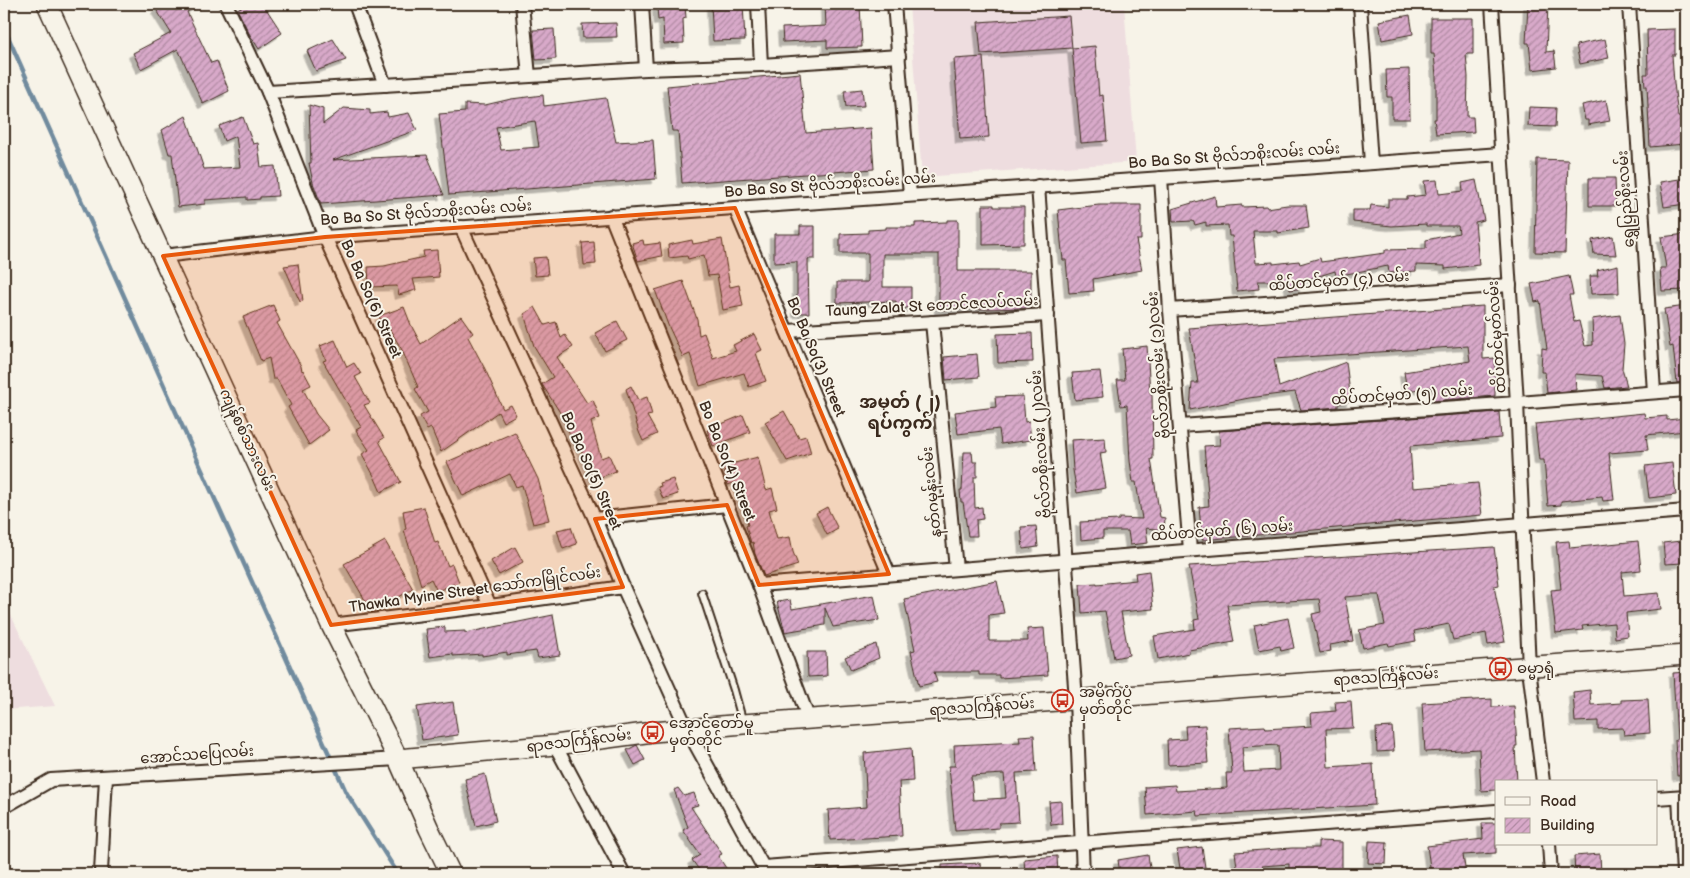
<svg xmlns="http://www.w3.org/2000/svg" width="1690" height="878" font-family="'Balsamiq Sans','Noto Sans Myanmar',sans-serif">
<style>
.built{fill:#eedddf}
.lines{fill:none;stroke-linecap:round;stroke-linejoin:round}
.stream{stroke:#718b9e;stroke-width:4.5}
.building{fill:url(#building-hatch);stroke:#3b2a1e;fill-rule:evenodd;filter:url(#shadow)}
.lane-casing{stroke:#3b2a1e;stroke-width:10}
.street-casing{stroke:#3b2a1e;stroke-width:16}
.primary-casing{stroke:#3b2a1e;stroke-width:22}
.lane{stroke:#f7f3e8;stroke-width:6}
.street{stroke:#f7f3e8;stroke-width:12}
.primary{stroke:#f7f3e8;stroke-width:19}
.marked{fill:#e8590c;fill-opacity:0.2;stroke:#e8590c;stroke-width:4;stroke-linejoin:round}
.labels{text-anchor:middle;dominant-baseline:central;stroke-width:4;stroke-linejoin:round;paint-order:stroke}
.street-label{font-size:15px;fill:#3b2a1e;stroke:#f7f3e8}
.poi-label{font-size:15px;fill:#3b2a1e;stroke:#f7f3e8;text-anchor:start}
.quarter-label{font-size:18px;font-weight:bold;fill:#3b2a1e;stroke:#f7f3e8}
</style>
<defs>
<pattern id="building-hatch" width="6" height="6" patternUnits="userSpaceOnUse" patternTransform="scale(1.25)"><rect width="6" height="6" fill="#d8a9c9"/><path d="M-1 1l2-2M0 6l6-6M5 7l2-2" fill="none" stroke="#b08aa3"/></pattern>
<filter id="shadow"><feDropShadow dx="-4.5" dy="4.5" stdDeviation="0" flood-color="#0004"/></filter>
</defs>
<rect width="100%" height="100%" fill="#f7f3e8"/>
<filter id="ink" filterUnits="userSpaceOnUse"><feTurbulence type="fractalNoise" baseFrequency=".02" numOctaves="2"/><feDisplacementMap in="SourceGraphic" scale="10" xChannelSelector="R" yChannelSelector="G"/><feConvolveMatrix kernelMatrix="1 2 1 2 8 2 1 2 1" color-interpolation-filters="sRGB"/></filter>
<g filter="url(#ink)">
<g class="built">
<polygon points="909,4 1124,4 1136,162 922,177"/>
<polygon points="4,601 55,706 4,710"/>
</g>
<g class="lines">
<polyline class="stream" points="4,28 346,792 398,874"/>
</g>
<g class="building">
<polygon points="164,4 199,4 187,12 211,63 217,61 229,91 203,104 178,49 141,69 133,53 171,33 156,9"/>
<polygon points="248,4 263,4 282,33 259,49 250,35 237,9"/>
<polygon points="711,4 743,4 745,40 713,41"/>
<polygon points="825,4 860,4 862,47 827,48 827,40 783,42 782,28 826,26"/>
<polygon points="1528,4 1548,4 1546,52 1554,51 1556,67 1532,70 1529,43 1526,43"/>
<polygon points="685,5 686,18 683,19 684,43 664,44 663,19 658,20 657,6"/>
<polygon points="1410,15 1413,34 1382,40 1379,21"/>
<polygon points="1069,16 1072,48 981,54 978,22"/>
<polygon points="1431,18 1473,18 1473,54 1466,54 1468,77 1467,117 1473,117 1474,132 1436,134 1434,119 1436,119 1436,76 1434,54 1431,54"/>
<polygon points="616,23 617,37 583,38 582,24"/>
<polygon points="554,29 556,59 536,60 533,30"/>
<polygon points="1675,29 1675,55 1672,55 1674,83 1678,117 1683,117 1685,144 1650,147 1647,86 1645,86 1644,74 1648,74 1647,30"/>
<polygon points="333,39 346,60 316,71 307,51"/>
<polygon points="1605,39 1609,58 1580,64 1576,45"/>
<polygon points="1095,46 1099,96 1103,95 1107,141 1081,143 1072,48"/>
<polygon points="983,57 989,137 960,139 954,59"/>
<polygon points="1409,69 1410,119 1392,119 1392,97 1387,97 1386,70"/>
<polygon points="800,73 806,133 871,128 874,169 682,183 678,131 672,131 667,86"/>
<polygon points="862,89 864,106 846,107 844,91"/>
<path d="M543 95 544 106 606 98 616 142 653 140 656 179 449 195 439 114 465 112V104L485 105 511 99ZM535 121 539 147 501 150 496 127Z"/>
<polygon points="1606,100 1610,121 1588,125 1588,120 1585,120 1582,105"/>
<polygon points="309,105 323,109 323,124 344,108 370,110 370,114 387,112 388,117 409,113 417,130 333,160 427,155 444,195 321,204 313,183 309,163 311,163"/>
<polygon points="1529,107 1556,108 1555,127 1528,126"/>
<polygon points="186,116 204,169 240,167 236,136 224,141 219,126 243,117 253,144 258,143 261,167 275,166 278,196 260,197 260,199 247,200 247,197 205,200 205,204 178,207 172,154 169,154 162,130"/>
<polygon points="1537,159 1568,160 1565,253 1535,252"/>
<polygon points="1589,178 1615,178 1616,206 1589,206"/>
<polygon points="1686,178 1686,204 1664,207 1660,182"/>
<polygon points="1437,180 1439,194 1463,191 1462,183 1476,180 1484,220 1475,222 1479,265 1445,269 1445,266 1416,265 1416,271 1389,273 1388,266 1336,276 1335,271 1303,281 1304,288 1290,290 1288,281 1258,281 1259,289 1237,291 1232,236 1229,236 1228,225 1206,226 1206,222 1195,225 1193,221 1173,222 1172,209 1215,196 1216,207 1242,205 1242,207 1267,206 1267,208 1287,205 1306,205 1309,228 1278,233 1278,231 1253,231 1256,263 1273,262 1273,264 1299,261 1300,264 1320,258 1321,262 1385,253 1385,250 1426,249 1426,240 1459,233 1458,226 1426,226 1426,224 1392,226 1353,222 1353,210 1370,210 1371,205 1388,207 1388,199 1407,199 1407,197 1426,195 1424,181"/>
<polygon points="983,205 994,205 994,207 1024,207 1024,244 983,245"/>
<polygon points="1099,205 1141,205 1141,240 1136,240 1142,270 1093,279 1094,291 1069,293 1066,260 1063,260 1061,242 1058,210"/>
<polygon points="947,220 958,220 958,271 1031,271 1031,308 939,310 939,254 883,254 883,287 911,287 911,308 896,308 896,301 837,303 837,282 868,282 868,253 840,253 840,234 868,233 868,230 886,229 886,227 915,227 915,223 947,222"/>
<polygon points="800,226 815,226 815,259 808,259 809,313 797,313 797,262 774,263 774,234 800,234"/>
<polygon points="1686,234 1686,290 1662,291 1660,268 1666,268 1661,237"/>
<polygon points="1613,236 1616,255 1594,254 1592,240"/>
<polygon points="722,239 730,287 739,285 743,306 723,310 717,275 708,276 704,255 688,259 687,256 669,258 668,245 692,240 693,244"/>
<polygon points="643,240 644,245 660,243 662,256 638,261 632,243"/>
<polygon points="594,242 596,264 584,265 582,243"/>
<polygon points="437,250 439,277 413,279 416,290 399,295 397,286 369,287 368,267 384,266 424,257 423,251"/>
<polygon points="546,257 548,275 535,276 533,258"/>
<polygon points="298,264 303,301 300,302 284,266"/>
<polygon points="1618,265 1619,293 1591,294 1590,276 1598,276 1597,270"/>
<polygon points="1569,276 1573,295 1569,295 1574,322 1579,321 1585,346 1593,345 1592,319 1620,315 1624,344 1622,369 1627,386 1605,388 1602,376 1575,374 1576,390 1547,393 1545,372 1541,372 1542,348 1547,349 1540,301 1535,302 1531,284"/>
<polygon points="683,281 697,319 699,335 704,333 713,358 736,351 733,345 754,334 762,350 756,353 766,381 749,387 744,373 700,386 690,354 683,357 668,325 655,290"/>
<polygon points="273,305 280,321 277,323 301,366 302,371 303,370 311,385 303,389 316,414 329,430 309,445 288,407 291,405 277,379 273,379 269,358 261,361 243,317"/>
<polygon points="1483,306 1483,359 1495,358 1495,396 1433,401 1432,387 1407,391 1404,372 1470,361 1468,346 1274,359 1279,387 1346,362 1351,401 1338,404 1338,407 1301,410 1295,392 1249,398 1190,410 1192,383 1198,383 1189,328"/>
<polygon points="1686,306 1686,382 1677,383 1673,346 1670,347 1664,309"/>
<polygon points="404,307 411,325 421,344 461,316 473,333 468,337 485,369 503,409 511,405 516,415 503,422 498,412 441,452 431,428 427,430 420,416 428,412 415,389 418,387 402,350 389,328 384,330 379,316"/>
<polygon points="535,307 545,325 556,322 561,338 565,335 573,347 557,357 587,403 593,400 600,418 591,422 601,458 609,455 616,471 593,480 579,445 575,446 561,414 543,386 542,384 553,377 534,346 524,314"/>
<polygon points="617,321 627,340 605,351 595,333"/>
<polygon points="1032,333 1033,362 998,363 997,334"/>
<polygon points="335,340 347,367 354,363 361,374 355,377 370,403 364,405 384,438 379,441 401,482 381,492 374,476 362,454 369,450 356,430 361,427 323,361 326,360 320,346"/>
<polygon points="1147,346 1150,393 1152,393 1153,459 1151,459 1160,517 1165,518 1164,530 1146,528 1148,543 1130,545 1128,531 1103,531 1103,538 1081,540 1080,522 1119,520 1119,518 1142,519 1136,482 1133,482 1130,461 1127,405 1121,406 1117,380 1125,380 1122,349"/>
<polygon points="977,354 979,377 946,380 944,357"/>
<polygon points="1100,371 1103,397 1075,400 1072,373"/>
<polygon points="631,386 638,400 647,397 652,415 647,416 657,434 643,441 639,432 626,389"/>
<polygon points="1023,396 1025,422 1029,421 1031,440 1001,444 999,429 958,434 955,412 996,407 995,397"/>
<polygon points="784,411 799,438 806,436 811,453 787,461 765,422"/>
<polygon points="1499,412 1501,438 1410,446 1413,488 1478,483 1482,515 1202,540 1199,507 1209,506 1204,446 1220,445 1219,431"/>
<polygon points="1644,413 1645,418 1667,416 1667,420 1686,418 1686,431 1646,435 1648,450 1609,453 1614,500 1603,501 1602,497 1561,501 1561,505 1548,506 1544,460 1539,460 1535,424"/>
<polygon points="743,415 750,432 713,446 707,430"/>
<polygon points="515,432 538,479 549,520 533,524 522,485 516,487 510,474 463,496 447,462"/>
<polygon points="1105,438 1106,452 1100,453 1106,488 1077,493 1073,470 1071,440"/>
<polygon points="964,452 972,452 973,462 977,462 977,477 974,477 975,508 982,507 983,519 976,520 977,536 968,536 963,502 961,502 960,490 962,490"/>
<polygon points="758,457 766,490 772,488 777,508 769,510 777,539 790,537 793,552 798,565 764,576 755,554 753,542 751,543 746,526 748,525 736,482 728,485 723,466"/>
<polygon points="1672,463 1676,495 1649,498 1645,466"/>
<polygon points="673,479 678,494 663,499 658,487 661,486 660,483"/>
<polygon points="424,507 435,543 438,542 448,566 452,564 459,582 437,591 431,579 421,585 404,530 406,529 403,511"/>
<polygon points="827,507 838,529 827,535 816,513"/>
<polygon points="1036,526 1038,547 1023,549 1021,527"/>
<polygon points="571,527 577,544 563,549 557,530"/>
<polygon points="385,541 413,589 372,612 344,564"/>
<polygon points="1569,541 1570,548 1638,541 1641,570 1622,572 1624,596 1659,593 1661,609 1626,613 1628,636 1615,638 1614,623 1582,626 1583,630 1556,633 1551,590 1561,589 1556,542"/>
<polygon points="1681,541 1683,563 1665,564 1663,543"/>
<polygon points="515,547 523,562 499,575 491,561"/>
<polygon points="1494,547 1499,585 1494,586 1505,642 1488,645 1486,633 1453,640 1449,624 1414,631 1416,641 1389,646 1388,643 1363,648 1359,630 1385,625 1379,595 1368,595 1345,597 1353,641 1330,645 1331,651 1320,653 1312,614 1321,612 1319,599 1227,605 1234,642 1189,650 1189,653 1158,659 1154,636 1195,629 1194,620 1199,619 1189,566"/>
<polygon points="1149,571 1153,609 1121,612 1129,655 1114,658 1105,611 1082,613 1080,584 1097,583 1097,584 1136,580 1135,573"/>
<polygon points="997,581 1004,613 989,615 989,641 1028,641 1027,629 1044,628 1048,675 999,678 999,675 979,675 979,672 934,672 937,682 919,686 911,651 915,650 904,599"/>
<polygon points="874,595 879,620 833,627 825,608 825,625 785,632 777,602 790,600 792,609"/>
<polygon points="553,615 560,655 538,658 536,651 507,655 507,652 482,656 482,654 453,656 453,654 430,657 426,629 445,627 445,632 465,631 465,633"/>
<polygon points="1288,618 1294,648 1281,651 1280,646 1259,650 1254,625"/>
<polygon points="876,644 879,658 851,670 845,657"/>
<polygon points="807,652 826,652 827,676 808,677"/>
<polygon points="1686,672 1686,775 1677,776 1675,740 1677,740 1673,673"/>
<polygon points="1590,690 1591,705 1621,703 1621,700 1648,699 1650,733 1624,735 1623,728 1598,729 1598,721 1575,722 1573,692"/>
<polygon points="1492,699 1492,707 1514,706 1517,746 1515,746 1517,782 1496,782 1496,790 1481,791 1479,749 1425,752 1422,703"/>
<path d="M1351 701 1353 728 1326 729 1328 767 1373 764 1375 805 1198 816 1197 811 1147 815 1145 787 1175 785 1176 791 1227 788 1226 773H1232L1229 728 1265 726 1266 729 1312 726 1311 713 1336 711 1335 702ZM1278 745 1279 770 1244 772 1242 747Z"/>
<polygon points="453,702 458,735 422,740 417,707"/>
<polygon points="1205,725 1208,763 1168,765 1167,740 1186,739 1185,726"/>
<polygon points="1392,727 1394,751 1377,752 1376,728"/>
<path d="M1034 735 1036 772 1016 773 1019 822 999 823V828L955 831 949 766H955L954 745 1020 742 1019 736ZM1004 774 1006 798 973 800 971 776Z"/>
<polygon points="637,745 645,760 635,765 627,750"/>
<polygon points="911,748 913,781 899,782 902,836 830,840 828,810 867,807 864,753"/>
<polygon points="485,774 496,821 476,826 465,779"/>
<polygon points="678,788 684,796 694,793 698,805 691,807 722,854 718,856 730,874 702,874 692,860 700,855 683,830 688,827 674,790"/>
<polygon points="1061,801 1062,824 1051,825 1049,802"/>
<polygon points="1482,823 1496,823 1496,853 1463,855 1466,874 1431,874 1427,846 1483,839"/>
<polygon points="1318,841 1342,842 1342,873 1289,874 1289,864 1262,866 1263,874 1238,874 1235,852 1292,848 1318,848"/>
<polygon points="1369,841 1387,842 1386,864 1368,863"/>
<polygon points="1202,847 1206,874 1181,874 1177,850"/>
<polygon points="1600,854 1601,874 1575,874 1574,856"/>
<polygon points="1148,855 1151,874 1120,874 1118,860"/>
<polygon points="1057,856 1058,874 1025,874 1024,859"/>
<polygon points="980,863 981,874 942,874 942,865"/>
</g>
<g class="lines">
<defs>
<polyline id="lane" points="702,593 734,690 743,723"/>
<g id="street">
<polyline points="226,4 268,92 325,237 490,606"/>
<polyline points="355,4 385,85"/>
<polyline points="522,4 529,76"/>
<polyline points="642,4 646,69"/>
<polyline points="758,4 761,65"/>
<polyline points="894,4 910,195"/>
<polyline points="1360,4 1371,163"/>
<polyline points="1492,4 1517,403 1529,668 1543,782"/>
<polyline points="1629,4 1654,392"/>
<polyline points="268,92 646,69 761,65 899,56"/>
<polyline points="1161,178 1170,310 1190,550"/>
<polyline points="1038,186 1076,700 1083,874"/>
<polyline points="735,208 889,574"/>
<polyline points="611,216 759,585 809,720"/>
<polyline points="461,227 595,519 623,587 687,729 767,874"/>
<polyline points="163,256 325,237 1501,154"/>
<polyline points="1170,310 1510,285"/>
<polyline points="932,322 956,569"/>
<polyline points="787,331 1048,315"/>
<polyline points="1180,426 1517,403 1686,390"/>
<polyline points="595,519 727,505"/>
<polyline points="759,585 1686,511"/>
<polyline points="331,625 490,606 623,587"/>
<polyline points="555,745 624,874"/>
<polyline points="1679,797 1683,874"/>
<polyline points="1656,798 1686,796"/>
<polyline points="4,807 51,780 398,759"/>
<polyline points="1549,844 1551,874"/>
<polyline points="764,867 1496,811"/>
<polyline points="101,872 106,777"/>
</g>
<g id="primary">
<polyline points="47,4 331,625 398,759 429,829 451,874"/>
<polyline points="398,759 555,745 653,732 743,724 1686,655"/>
</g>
</defs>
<use href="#lane" class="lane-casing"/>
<use href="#street" class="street-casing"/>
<use href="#primary" class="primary-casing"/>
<use href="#lane" class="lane"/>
<use href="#street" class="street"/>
<use href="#primary" class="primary"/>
</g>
</g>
<path class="marked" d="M735 208 889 574 759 585 727 505 595 519 623 587 331 625 163 256 325 237Z"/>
<defs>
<symbol id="bus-ring" viewBox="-11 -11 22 22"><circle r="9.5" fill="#f7f3e8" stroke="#c8321e" stroke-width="1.5"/><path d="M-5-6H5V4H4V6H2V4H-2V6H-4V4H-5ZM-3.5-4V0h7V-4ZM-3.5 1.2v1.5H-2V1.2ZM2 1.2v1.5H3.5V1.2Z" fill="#c8321e"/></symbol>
</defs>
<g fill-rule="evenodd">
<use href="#bus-ring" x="1488" y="656" width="25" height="25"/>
<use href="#bus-ring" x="1050" y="688" width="25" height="25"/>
<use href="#bus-ring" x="640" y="720" width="25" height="25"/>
</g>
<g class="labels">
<g class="street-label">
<text transform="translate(1234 156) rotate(-4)">Bo Ba So St ဗိုလ်ဘစိုးလမ်း လမ်း</text>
<text transform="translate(830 185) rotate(-4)">Bo Ba So St ဗိုလ်ဘစိုးလမ်း လမ်း</text>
<text transform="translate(1626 199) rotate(-94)">ရွှေပြည်စိုးလမ်း</text>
<text transform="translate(426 213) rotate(-4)">Bo Ba So St ဗိုလ်ဘစိုးလမ်း လမ်း</text>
<text transform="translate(1339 281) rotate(-4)">ထိပ်တင်မှတ် (၄) လမ်း</text>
<text transform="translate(371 299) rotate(66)">Bo Ba So(6) Street</text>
<text transform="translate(932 306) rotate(-3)">Taung Zalat St တောင်ဇလပ်လမ်း</text>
<text transform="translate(1497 337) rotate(-94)">ထိပ်တင်မှတ်လမ်း</text>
<text transform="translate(816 357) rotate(67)">Bo Ba So(3) Street</text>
<text transform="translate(1159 365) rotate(-95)">ဗိုလ်ဘစိုးလမ်း (၁)လမ်း</text>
<text transform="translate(1402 395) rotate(-4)">ထိပ်တင်မှတ် (၅) လမ်း</text>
<text transform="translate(247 440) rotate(65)">ကျန်စစ်သားလမ်း</text>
<text transform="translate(1041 444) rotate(-94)">ဗိုလ်ဘစိုးလမ်း (၂)လမ်း</text>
<text transform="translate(727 461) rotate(68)">Bo Ba So(4) Street</text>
<text transform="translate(591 471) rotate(66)">Bo Ba So(5) Street</text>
<text transform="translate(932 492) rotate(-96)">နတ်ဂမုန်းလမ်း</text>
<text transform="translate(1222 531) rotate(-4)">ထိပ်တင်မှတ် (၆) လမ်း</text>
<text transform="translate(475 590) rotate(-8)">Thawka Myine Street သော်ကမြိုင်လမ်း</text>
<text transform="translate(1386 677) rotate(-4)">ရာဇသင်္ကြန်လမ်း</text>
<text transform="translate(982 707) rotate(-4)">ရာဇသင်္ကြန်လမ်း</text>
<text transform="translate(579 741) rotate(-7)">ရာဇသင်္ကြန်လမ်း</text>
<text transform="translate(197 755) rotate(-4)">အောင်သပြေလမ်း</text>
</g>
<g class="poi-label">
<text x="1517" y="668">ဓမ္မာရုံ</text>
<text x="1079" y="692">အမှိုက်ပုံ<tspan x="1079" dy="17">မှတ်တိုင်</tspan></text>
<text x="669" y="723">အောင်တော်မူ<tspan x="669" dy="17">မှတ်တိုင်</tspan></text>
</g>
<g class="quarter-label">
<text x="900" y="402">အမှတ် (၂)<tspan x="900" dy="21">ရပ်ကွက်</tspan></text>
</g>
</g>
<rect width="1690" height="878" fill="none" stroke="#f7f3e8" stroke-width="20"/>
<rect x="10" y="10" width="1670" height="858" fill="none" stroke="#3b2a1e" stroke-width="2" filter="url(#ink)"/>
<rect x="1495" y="780" width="162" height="65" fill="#f7f3e8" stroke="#aca397"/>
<rect x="1505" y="797" width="25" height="8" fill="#f7f3e8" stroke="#aca397"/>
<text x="1540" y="806" font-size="15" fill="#3b2a1e">Road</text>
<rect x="1505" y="818" width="25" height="15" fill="url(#building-hatch)" stroke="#aca397"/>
<text x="1540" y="830" font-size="15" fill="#3b2a1e">Building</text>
</svg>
